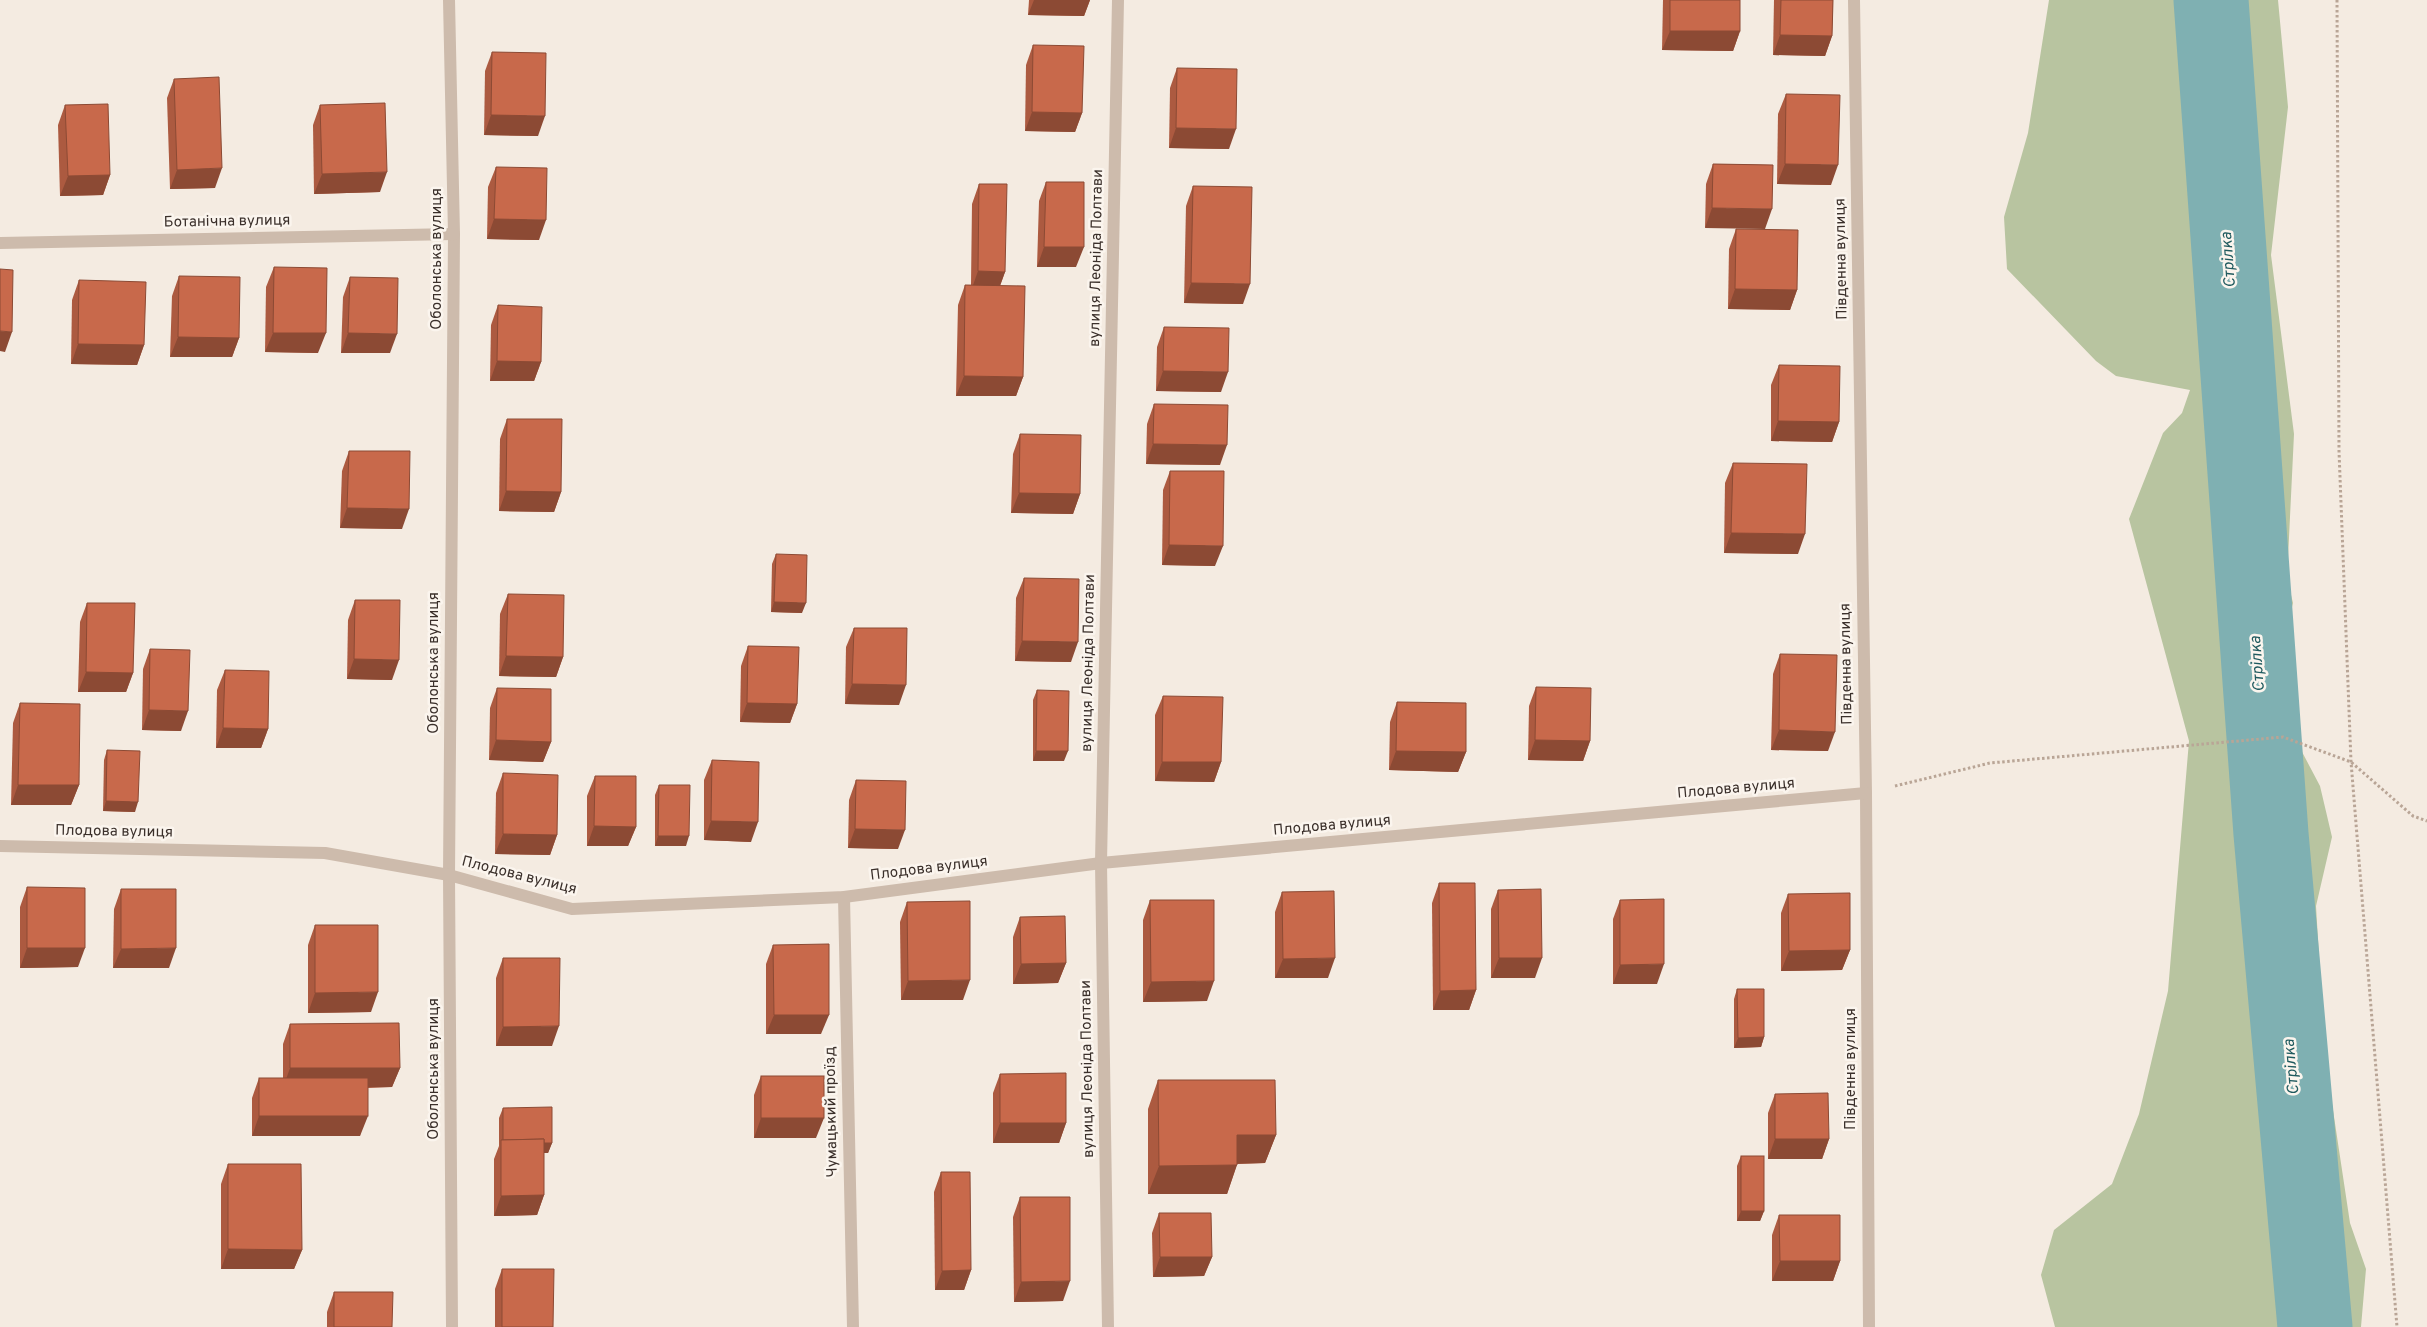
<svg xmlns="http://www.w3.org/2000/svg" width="2427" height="1327" font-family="Overpass,sans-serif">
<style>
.green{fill:#b8c4a0}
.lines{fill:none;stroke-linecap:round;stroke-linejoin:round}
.river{stroke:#7fb0b2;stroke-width:75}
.path{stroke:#b9a596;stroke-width:3;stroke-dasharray:2.5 2.5;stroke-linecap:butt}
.minor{stroke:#cdbbac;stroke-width:12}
.wall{fill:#ac5a40}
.shaded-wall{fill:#8c4a34}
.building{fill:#c8694b;stroke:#8c4a34}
.labels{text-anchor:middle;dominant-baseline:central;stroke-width:5;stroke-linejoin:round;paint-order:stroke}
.street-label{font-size:15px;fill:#3b302b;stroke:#fbf5ee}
.water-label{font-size:16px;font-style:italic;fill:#1f5a5e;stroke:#fbf5ee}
</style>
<rect width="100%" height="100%" fill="#f4ebe1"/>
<polygon class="green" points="2049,0 2278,0 2288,107 2271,255 2294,434 2287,579 2293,603 2271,693 2320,786 2332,837 2316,906 2325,1057 2350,1223 2366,1269 2361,1327 2055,1327 2041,1275 2054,1230 2112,1184 2139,1114 2168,991 2189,741 2129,519 2163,433 2182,413 2190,390 2116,376 2096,361 2007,269 2004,217 2028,133"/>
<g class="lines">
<polyline class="river" points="2211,0 2271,834 2315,1327"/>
<g class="path">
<polyline points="2337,0 2339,451 2351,762 2397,1327"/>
<polyline points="1895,786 1990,763 2283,737 2351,762 2413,816 2427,821"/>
</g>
<g class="minor">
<polyline points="449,0 454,234 449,875 452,1327"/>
<polyline points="1854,0 1866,793 1869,1327"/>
<polyline points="0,243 454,234"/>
<polyline points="0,846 325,853 449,875 572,909 844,897 1101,863 1866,793"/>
<polyline points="844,897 853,1327"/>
<polyline points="1108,1327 1101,863 1118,0"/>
</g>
</g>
<g class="wall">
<polygon points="1029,0 1090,0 1084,16 1028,15"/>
<polygon points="1663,0 1740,0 1740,31 1733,51 1662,50"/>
<polygon points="1774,0 1833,0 1832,36 1825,56 1773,55"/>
<polygon points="1033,45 1082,113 1075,132 1025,131 1026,65"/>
<polygon points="492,52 538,136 484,135 485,71"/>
<polygon points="1177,68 1229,149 1169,148 1170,88"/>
<polygon points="174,79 215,188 170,189 167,98"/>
<polygon points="1786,94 1831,185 1777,184 1778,114"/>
<polygon points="65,105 110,175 103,195 60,196 58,125"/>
<polygon points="320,105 380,192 314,194 313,125"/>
<polygon points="1713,164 1773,165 1705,228 1706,184"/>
<polygon points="496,167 539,240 487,239 488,187"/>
<polygon points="1046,182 1076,267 1037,267 1039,201"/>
<polygon points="979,184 1005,272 1000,286 1023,377 1016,396 956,396 958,305 965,285 971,285 972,204"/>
<polygon points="1193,186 1243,304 1184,303 1186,206"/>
<polygon points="1736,229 1797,290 1790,310 1728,309 1729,249"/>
<polygon points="274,267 318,353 265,352 266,287"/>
<polygon points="179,276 239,338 232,357 170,357 172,296"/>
<polygon points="350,277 390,353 341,353 343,297"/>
<polygon points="79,280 144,345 137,365 71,364 72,300"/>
<polygon points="498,305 541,362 534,381 490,381 491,325"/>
<polygon points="1164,327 1221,392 1156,391 1157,347"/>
<polygon points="1779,365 1839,422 1832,442 1771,441 1771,385"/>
<polygon points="1154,404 1220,465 1146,464 1147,424"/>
<polygon points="507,419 561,492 554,512 499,511 500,439"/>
<polygon points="1020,434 1080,494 1073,514 1011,513 1013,454"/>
<polygon points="349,451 402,529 340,528 342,471"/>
<polygon points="1733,463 1798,554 1724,553 1725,483"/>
<polygon points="1170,471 1215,566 1162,565 1163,490"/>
<polygon points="776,554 802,613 771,612 772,564"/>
<polygon points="1024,578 1071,662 1015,661 1016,598"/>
<polygon points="508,594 563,657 556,677 499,676 500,614"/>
<polygon points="355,600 392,680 347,679 348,620"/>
<polygon points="87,603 133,673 126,692 78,692 80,622"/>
<polygon points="854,628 899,705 845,704 846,647"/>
<polygon points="748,646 797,704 790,723 740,722 741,666"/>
<polygon points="150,649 181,731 142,730 143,669"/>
<polygon points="1780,654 1828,751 1771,750 1773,674"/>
<polygon points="225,670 268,729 261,748 216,748 217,690"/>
<polygon points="1536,687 1590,741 1583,761 1528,760 1529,706"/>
<polygon points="497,688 551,742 543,762 489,760 490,708"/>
<polygon points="1037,690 1064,761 1033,761 1033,700"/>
<polygon points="1163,696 1221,762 1214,782 1155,781 1155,715"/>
<polygon points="1397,702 1466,752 1458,772 1389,770 1390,722"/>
<polygon points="20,703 79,785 71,805 11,805 13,723"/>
<polygon points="107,750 135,812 103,811 104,760"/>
<polygon points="712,760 751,842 704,840 704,780"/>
<polygon points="503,773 557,835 550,855 495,854 496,793"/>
<polygon points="595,776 636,827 628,846 587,846 587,796"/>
<polygon points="856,780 898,849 848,848 849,800"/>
<polygon points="659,785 686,846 655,846 655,795"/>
<polygon points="1439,883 1476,990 1469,1010 1433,1010 1432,903"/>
<polygon points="27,887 78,967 20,968 20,907"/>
<polygon points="121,889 169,968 113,968 114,909"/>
<polygon points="1498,890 1535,978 1491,978 1491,909"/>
<polygon points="1282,892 1328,978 1275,978 1275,912"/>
<polygon points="1788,894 1850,950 1842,970 1781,971 1781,913"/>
<polygon points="1150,900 1207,1001 1143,1002 1143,920"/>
<polygon points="1620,900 1657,984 1613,984 1613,919"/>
<polygon points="907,902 963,1000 901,1000 900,922"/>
<polygon points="1020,917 1066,963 1058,983 1013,984 1013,937"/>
<polygon points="315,925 371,1012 308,1013 308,945"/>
<polygon points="773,945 821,1034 766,1034 766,964"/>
<polygon points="503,958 552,1046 496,1046 496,978"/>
<polygon points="1737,989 1764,1037 1761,1047 1734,1048 1734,999"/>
<polygon points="290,1024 400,1068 392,1087 368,1088 360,1136 252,1136 252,1098 259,1078 283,1078 283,1044"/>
<polygon points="1000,1074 1066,1123 1059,1143 993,1143 993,1093"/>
<polygon points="761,1076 816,1138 754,1138 754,1095"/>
<polygon points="1158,1080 1276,1135 1265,1163 1237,1164 1227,1194 1148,1194 1148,1109"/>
<polygon points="1775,1094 1829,1139 1822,1159 1768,1159 1768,1113"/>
<polygon points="503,1108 552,1143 548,1153 544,1153 544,1195 537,1215 494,1216 494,1159 499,1146 499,1118"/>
<polygon points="1741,1156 1764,1211 1760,1221 1737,1221 1737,1166"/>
<polygon points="228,1164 302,1250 294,1269 221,1269 221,1184"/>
<polygon points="941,1172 971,1270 964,1290 935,1290 934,1192"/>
<polygon points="1020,1197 1063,1301 1014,1302 1013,1217"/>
<polygon points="1159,1213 1212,1257 1204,1276 1153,1277 1152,1233"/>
<polygon points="1779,1215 1840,1261 1833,1281 1772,1281 1772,1235"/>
<polygon points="502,1269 553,1327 495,1327 495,1289"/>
<polygon points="334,1292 392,1327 327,1327 327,1312"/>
</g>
<g class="shaded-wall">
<polygon points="1034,0 1090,0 1084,16 1028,15"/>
<polygon points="1670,31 1740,31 1733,51 1662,50"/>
<polygon points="1780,35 1832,36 1825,56 1773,55"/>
<polygon points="1032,112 1082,113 1075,132 1025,131"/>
<polygon points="491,115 545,116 538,136 484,135"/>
<polygon points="1176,128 1236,129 1229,149 1169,148"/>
<polygon points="1785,164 1838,165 1831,185 1777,184"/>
<polygon points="222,168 215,188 170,189 177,170"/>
<polygon points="387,172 380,192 314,194 322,174"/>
<polygon points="110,175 103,195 60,196 68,176"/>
<polygon points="1712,208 1772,209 1765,229 1705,228"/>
<polygon points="494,219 546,220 539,240 487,239"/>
<polygon points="1044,247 1084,247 1076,267 1037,267"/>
<polygon points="978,271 1005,272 998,291 971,291"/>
<polygon points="1191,283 1250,284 1243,304 1184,303"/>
<polygon points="1735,289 1797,290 1790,310 1728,309"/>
<polygon points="0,331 12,332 5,352 0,351"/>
<polygon points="273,333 326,333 318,353 265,352"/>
<polygon points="348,333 397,334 390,353 341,353"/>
<polygon points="178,337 239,338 232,357 170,357"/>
<polygon points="78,344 144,345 137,365 71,364"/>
<polygon points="497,361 541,362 534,381 490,381"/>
<polygon points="1163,371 1228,372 1221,392 1156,391"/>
<polygon points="964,376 1023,377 1016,396 956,396"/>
<polygon points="1778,421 1839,422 1832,442 1771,441"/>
<polygon points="1153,444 1227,445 1220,465 1146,464"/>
<polygon points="506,491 561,492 554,512 499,511"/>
<polygon points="1019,493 1080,494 1073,514 1011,513"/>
<polygon points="347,508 409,509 402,529 340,528"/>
<polygon points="1731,533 1805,534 1798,554 1724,553"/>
<polygon points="1169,545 1223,546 1215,566 1162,565"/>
<polygon points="774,602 806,603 802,613 771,612"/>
<polygon points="1022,641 1078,642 1071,662 1015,661"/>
<polygon points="506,656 563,657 556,677 499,676"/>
<polygon points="354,659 399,660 392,680 347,679"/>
<polygon points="86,672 133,673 126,692 78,692"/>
<polygon points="852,684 906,685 899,705 845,704"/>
<polygon points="747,703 797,704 790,723 740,722"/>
<polygon points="149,710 188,711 181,731 142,730"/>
<polygon points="223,728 268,729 261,748 216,748"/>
<polygon points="1779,730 1835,732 1828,751 1771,750"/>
<polygon points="496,740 551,742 543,762 489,760"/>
<polygon points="1535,740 1590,741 1583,761 1528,760"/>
<polygon points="1036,751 1068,751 1064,761 1033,761"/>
<polygon points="1396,751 1466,752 1458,772 1389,770"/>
<polygon points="1162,762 1221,762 1214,782 1155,781"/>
<polygon points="18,785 79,785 71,805 11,805"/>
<polygon points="106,801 138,802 135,812 103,811"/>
<polygon points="711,821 758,822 751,842 704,840"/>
<polygon points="594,826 636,827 628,846 587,846"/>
<polygon points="855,829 905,830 898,849 848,848"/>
<polygon points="503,834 557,835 550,855 495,854"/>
<polygon points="658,836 689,836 686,846 655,846"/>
<polygon points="27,948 85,948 78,967 20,968"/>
<polygon points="176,948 169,968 113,968 121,949"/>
<polygon points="1850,950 1842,970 1781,971 1789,951"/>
<polygon points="1335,958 1328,978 1275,978 1283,959"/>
<polygon points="1499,958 1542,958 1535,978 1491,978"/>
<polygon points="1066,963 1058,983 1013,984 1021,964"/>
<polygon points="1664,964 1657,984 1613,984 1620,965"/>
<polygon points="970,980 963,1000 901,1000 908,981"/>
<polygon points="1214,981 1207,1001 1143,1002 1151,982"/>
<polygon points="1476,990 1469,1010 1433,1010 1440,991"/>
<polygon points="378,992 371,1012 308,1013 315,993"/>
<polygon points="774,1015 829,1015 821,1034 766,1034"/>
<polygon points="559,1026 552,1046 496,1046 503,1027"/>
<polygon points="1764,1037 1761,1047 1734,1048 1738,1038"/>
<polygon points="290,1068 400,1068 392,1087 283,1088"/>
<polygon points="259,1116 368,1116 360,1136 252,1136"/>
<polygon points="761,1118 824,1118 816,1138 754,1138"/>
<polygon points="1000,1123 1066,1123 1059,1143 993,1143"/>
<polygon points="1237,1135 1276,1135 1265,1163 1227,1164"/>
<polygon points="1775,1139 1829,1139 1822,1159 1768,1159"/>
<polygon points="503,1142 552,1143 548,1153 501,1152"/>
<polygon points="1237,1165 1227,1194 1148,1194 1159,1166"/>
<polygon points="544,1195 537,1215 494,1216 501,1196"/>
<polygon points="1741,1211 1764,1211 1760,1221 1737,1221"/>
<polygon points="228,1249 302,1250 294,1269 221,1269"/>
<polygon points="1160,1257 1212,1257 1204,1276 1153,1277"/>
<polygon points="1780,1261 1840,1261 1833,1281 1772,1281"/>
<polygon points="971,1270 964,1290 935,1290 942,1271"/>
<polygon points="1070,1281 1063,1301 1014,1302 1021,1282"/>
</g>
<g class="building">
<rect x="1670" y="0" width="70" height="31"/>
<polygon points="1781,0 1833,0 1832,36 1780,35"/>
<polygon points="1033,45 1084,46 1082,113 1032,112"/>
<polygon points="492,52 546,53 545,116 491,115"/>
<polygon points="1177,68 1237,69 1236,129 1176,128"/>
<polygon points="219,77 222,168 177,170 174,79"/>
<polygon points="1786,94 1840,95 1838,165 1785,164"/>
<polygon points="385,103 387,172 322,174 320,105"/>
<polygon points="108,104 110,175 68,176 65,105"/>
<polygon points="1713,164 1773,165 1772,209 1712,208"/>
<polygon points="496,167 547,168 546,220 494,219"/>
<polygon points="1046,182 1084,182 1084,247 1044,247"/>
<polygon points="979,184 1007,184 1005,272 978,271"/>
<polygon points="1193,186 1252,187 1250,284 1191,283"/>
<polygon points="1736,229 1798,230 1797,290 1735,289"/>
<polygon points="274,267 327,268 326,333 273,333"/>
<polygon points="0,269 13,270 12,332 0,331"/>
<polygon points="179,276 240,277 239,338 178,337"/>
<polygon points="350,277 398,278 397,334 348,333"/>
<polygon points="79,280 146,282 144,345 78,344"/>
<polygon points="965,285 1025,286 1023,377 964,376"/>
<polygon points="498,305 542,307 541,362 497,361"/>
<polygon points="1164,327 1229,328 1228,372 1163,371"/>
<polygon points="1779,365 1840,366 1839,422 1778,421"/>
<polygon points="1154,404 1228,405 1227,445 1153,444"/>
<polygon points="507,419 562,419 561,492 506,491"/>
<polygon points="1020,434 1081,435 1080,494 1019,493"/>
<polygon points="349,451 410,451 409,509 347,508"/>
<polygon points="1733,463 1807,464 1805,534 1731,533"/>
<polygon points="1170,471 1224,471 1223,546 1169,545"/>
<polygon points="776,554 807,555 806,603 774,602"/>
<polygon points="1024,578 1079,579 1078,642 1022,641"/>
<polygon points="508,594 564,595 563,657 506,656"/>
<polygon points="355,600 400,600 399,660 354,659"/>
<polygon points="87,603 135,603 133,673 86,672"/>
<polygon points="854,628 907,628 906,685 852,684"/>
<polygon points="748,646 799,647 797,704 747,703"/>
<polygon points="150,649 190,650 188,711 149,710"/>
<polygon points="1780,654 1837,655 1835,732 1779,730"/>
<polygon points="225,670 269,671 268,729 223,728"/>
<polygon points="1536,687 1591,688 1590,741 1535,740"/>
<polygon points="497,688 551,689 551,742 496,740"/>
<polygon points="1037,690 1069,691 1068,751 1036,751"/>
<polygon points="1163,696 1223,697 1221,762 1162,762"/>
<polygon points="1397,702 1466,703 1466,752 1396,751"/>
<polygon points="20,703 80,704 79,785 18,785"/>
<polygon points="107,750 140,751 138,802 106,801"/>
<polygon points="712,760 759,762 758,822 711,821"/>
<polygon points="503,773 558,775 557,835 503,834"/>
<polygon points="595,776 636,776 636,827 594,826"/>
<polygon points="856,780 906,781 905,830 855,829"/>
<polygon points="659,785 690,785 689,836 658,836"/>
<polygon points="1439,883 1475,883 1476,990 1440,991"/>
<polygon points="27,887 85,888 85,948 27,948"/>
<polygon points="121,889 176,889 176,948 121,949"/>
<polygon points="1541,889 1542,958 1499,958 1498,890"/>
<polygon points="1334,891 1335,958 1283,959 1282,892"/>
<polygon points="1850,893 1850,950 1789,951 1788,894"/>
<polygon points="1664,899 1664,964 1620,965 1620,900"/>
<polygon points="1150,900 1214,900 1214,981 1151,982"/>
<polygon points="970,901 970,980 908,981 907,902"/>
<polygon points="1065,916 1066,963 1021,964 1020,917"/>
<polygon points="315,925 378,925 378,992 315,993"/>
<polygon points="829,944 829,1015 774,1015 773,945"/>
<polygon points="503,958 560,958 559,1026 503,1027"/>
<polygon points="1737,989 1764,989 1764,1037 1738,1038"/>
<polygon points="399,1023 400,1068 290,1068 290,1024"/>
<polygon points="1066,1073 1066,1123 1000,1123 1000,1074"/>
<rect x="761" y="1076" width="63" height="42"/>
<rect x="259" y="1078" width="109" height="38"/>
<polygon points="1158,1080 1275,1080 1276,1135 1237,1135 1237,1165 1159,1166"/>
<polygon points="1828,1093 1829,1139 1775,1139 1775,1094"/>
<polygon points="552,1107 552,1143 544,1143 544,1139 503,1140 503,1108"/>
<polygon points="544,1139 544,1195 501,1196 501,1140"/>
<rect x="1741" y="1156" width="23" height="55"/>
<polygon points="228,1164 301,1164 302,1250 228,1249"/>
<polygon points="941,1172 970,1172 971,1270 942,1271"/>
<polygon points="1020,1197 1070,1197 1070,1281 1021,1282"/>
<polygon points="1159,1213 1211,1213 1212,1257 1160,1257"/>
<polygon points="1779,1215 1840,1215 1840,1261 1780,1261"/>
<polygon points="502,1269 554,1269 553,1327 502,1327"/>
<polygon points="334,1292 393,1292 392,1327 334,1327"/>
</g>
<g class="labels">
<g class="street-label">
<text transform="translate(227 222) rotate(-1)">Ботанічна вулиця</text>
<text transform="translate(1097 258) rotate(-89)">вулиця Леоніда Полтави</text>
<text transform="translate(437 259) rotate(-90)">Оболонська вулиця</text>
<text transform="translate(1842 259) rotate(-91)">Південна вулиця</text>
<text transform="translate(434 663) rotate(-90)">Оболонська вулиця</text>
<text transform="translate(1089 663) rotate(-89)">вулиця Леоніда Полтави</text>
<text transform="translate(1847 664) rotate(-91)">Південна вулиця</text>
<text transform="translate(1736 789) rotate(-5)">Плодова вулиця</text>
<text transform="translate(1332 826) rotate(-5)">Плодова вулиця</text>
<text transform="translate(114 832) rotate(1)">Плодова вулиця</text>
<text transform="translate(929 869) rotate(-7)">Плодова вулиця</text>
<text transform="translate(519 876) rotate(14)">Плодова вулиця</text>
<text transform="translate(434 1069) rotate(-90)">Оболонська вулиця</text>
<text transform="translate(1088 1069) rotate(-91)">вулиця Леоніда Полтави</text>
<text transform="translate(1851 1069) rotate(-90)">Південна вулиця</text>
<text transform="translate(832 1112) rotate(-91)">Чумацький проїзд</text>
</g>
<g class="water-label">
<text transform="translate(2229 260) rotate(-94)">Стрілка</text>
<text transform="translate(2258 664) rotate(-94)">Стрілка</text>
<text transform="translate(2292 1067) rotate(-95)">Стрілка</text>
</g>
</g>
</svg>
